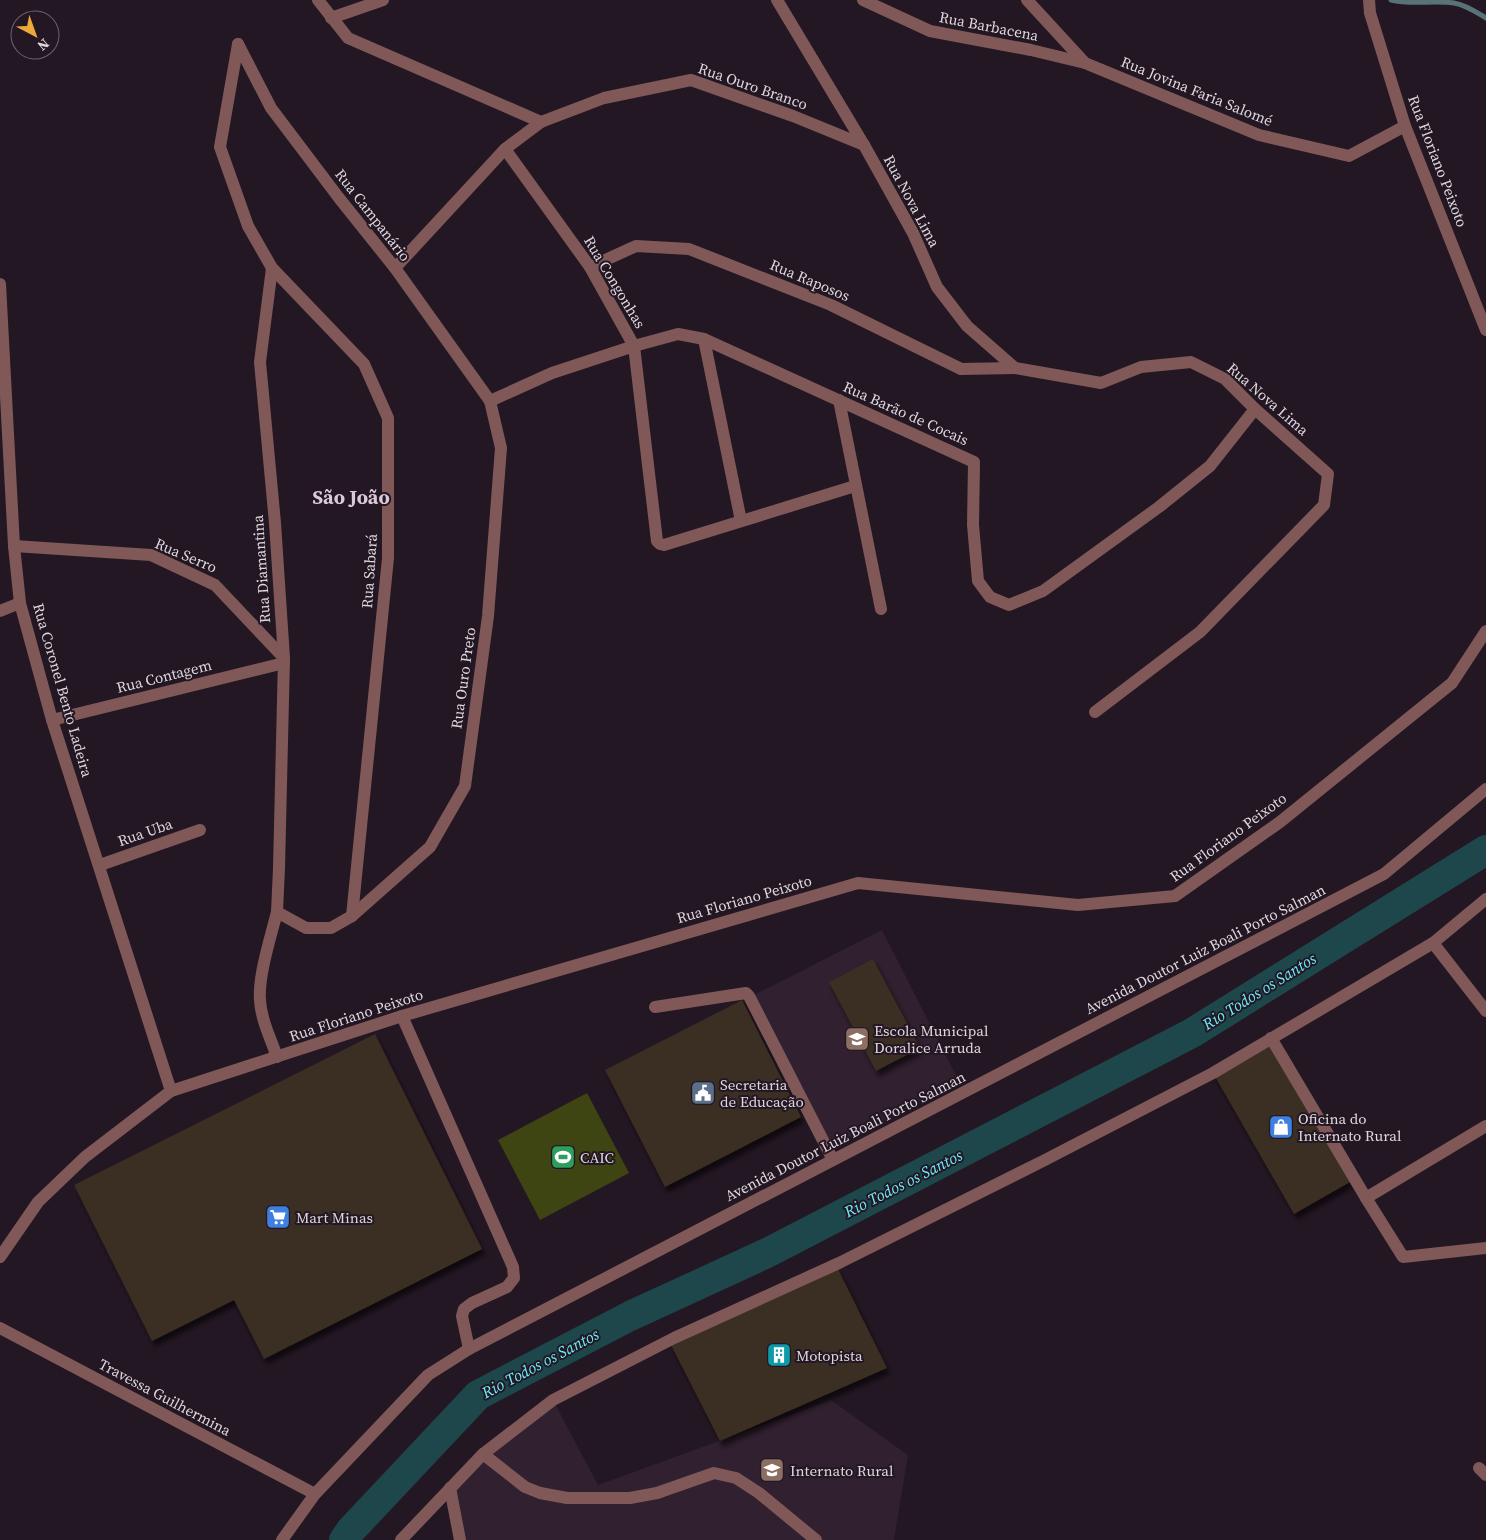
<svg xmlns="http://www.w3.org/2000/svg" width="1486" height="1540" font-family="'Source Serif 4',serif">
<style>
.built{fill:#31202f}
.green{fill:#3e4512}
.lines{fill:none;stroke-linecap:round;stroke-linejoin:round}
.stream{stroke:#587277;stroke-width:5}
.river{stroke:#1e474b;stroke-width:30}
.building{fill:#3a2d21;filter:url(#shadow)}
.minor{stroke:#805857;stroke-width:12}
.labels{text-anchor:middle;dominant-baseline:central;stroke-width:4;stroke-linejoin:round;paint-order:stroke}
.street-label{font-size:15px;fill:#dfd7de;stroke:#231723}
.poi-label{font-size:15px;fill:#dfd7de;stroke:#231723;text-anchor:start}
.water-label{font-size:16px;font-style:italic;fill:#6beffc;stroke:#231723}
.district-label{font-size:20px;font-weight:bold;fill:#dac9d8;stroke:#231723}
</style>
<defs>
<filter id="shadow"><feDropShadow dx="3" dy="5.5" stdDeviation="2.5" flood-color="#0009"/></filter>
</defs>
<rect width="100%" height="100%" fill="#231723"/>
<g class="built">
<polygon points="882,930 960,1083 832,1148 754,995"/>
<polygon points="553,1400 598,1485 831,1400 908,1455 894,1540 460,1540 450,1488"/>
</g>
<polygon class="green" points="587,1093 629,1173 540,1220 498,1140"/>
<g class="lines">
<path class="stream" d="M1391 0C1411 5 1433 0 1454 3 1466 5 1476 12 1486 18"/>
<polyline class="river" points="344,1540 351,1530 478,1395 630,1316 767,1253 1192,1033 1486,850"/>
</g>
<g class="building">
<polygon points="873,959 920,1048 876,1071 829,982"/>
<polygon points="742,1000 801,1117 665,1187 605,1070"/>
<polygon points="375,1034 482,1249 264,1359 234,1300 152,1341 74,1185"/>
<polygon points="1268,1040 1350,1182 1294,1214 1213,1073"/>
<polygon points="837,1267 887,1368 720,1441 670,1343"/>
</g>
<g class="lines">
<g class="minor">
<polyline points="318,0 348,38 541,122"/>
<polyline points="777,0 864,145 913,233 937,287 967,326 1015,368 1101,383 1141,367 1191,362 1225,379 1255,409 1328,474 1324,505 1200,632 1095,712"/>
<polyline points="863,0 930,31 1031,50 1085,63"/>
<polyline points="1027,0 1085,63 1259,135 1349,156 1405,126"/>
<polyline points="1369,0 1370,13 1405,126 1486,330"/>
<polyline points="331,18 383,0"/>
<polyline points="238,44 271,108 339,198 395,268 490,401 501,448 488,616 465,786 430,847 352,916 331,928 306,928 277,912 279,868 284,658 275,523 260,362 272,268"/>
<polyline points="238,44 220,147 248,226 272,268 364,364 388,418 388,558 352,916"/>
<polyline points="505,149 590,267 634,346 657,541 660,544 664,545 855,486"/>
<polyline points="590,267 636,246 689,249 831,305 961,369 1015,368"/>
<polyline points="395,268 505,149 541,122 604,98 691,80 793,116 864,145"/>
<polyline points="0,284 14,546 20,603 52,720 171,1091"/>
<polyline points="704,339 741,521"/>
<polyline points="839,400 881,609"/>
<polyline points="490,401 552,373 634,346 678,334 704,339 974,462 973,525 978,581 990,597 1009,605 1043,591 1159,507 1210,466 1255,409"/>
<polyline points="14,546 151,555 215,585 284,658"/>
<polyline points="0,611 20,603"/>
<polyline points="52,720 284,663"/>
<polyline points="100,865 200,830"/>
<path d="M277 912C271 936 258 976 260 1000 261 1020 271 1039 277 1057"/>
<polyline points="1433,943 1486,1011"/>
<polyline points="655,1007 746,993 749,996 833,1160"/>
<polyline points="402,1016 513,1267 514,1278 507,1287 472,1303 464,1309 462,1316 469,1349"/>
<polyline points="1271,1038 1366,1198 1403,1257 1486,1248"/>
<polyline points="1366,1198 1486,1126"/>
<polyline points="0,1257 38,1202 85,1157 171,1091 402,1016 858,883 1078,905 1175,896 1280,822 1452,683 1486,631"/>
<polyline points="0,1328 315,1494"/>
<polyline points="483,1454 525,1487 540,1493 567,1498 630,1498 657,1493 714,1473 736,1478 759,1493 816,1540"/>
<polyline points="1479,1468 1486,1475"/>
<polyline points="450,1488 460,1540"/>
<polyline points="282,1540 315,1494 428,1375 469,1349 1384,874 1486,789"/>
<polyline points="401,1540 483,1454 553,1400 674,1338 839,1263 1043,1161 1213,1073 1433,943 1486,899"/>
</g>
</g>
<defs>
<symbol id="school-square" viewBox="-11 -11 22 22"><rect x="-9" y="-9" width="18" height="18" rx="4" fill="#8d6e63" stroke="#231723"/><path d="M0-5L7-2L0 1L-7-2ZM-4 1L0 2.5L4 1V4Q0 6-4 4Z" fill="#fff"/></symbol>
<symbol id="civic-square" viewBox="-11 -11 22 22"><rect x="-9" y="-9" width="18" height="18" rx="4" fill="#5c6f8a" stroke="#231723"/><path d="M-.6-6.5H3V-4.5H.6V-3L4-1V1h2V6H-6V1h2V-1L-.6-3ZM-1.2 2.5V6h2.4V2.5Z" fill="#fff"/></symbol>
<symbol id="shop-square" viewBox="-11 -11 22 22"><rect x="-9" y="-9" width="18" height="18" rx="4" fill="#3f7fe0" stroke="#231723"/><path d="M-5-2.5h2.3a2.7 3.5 0 0 1 5.4 0H5L5.5 6h-11ZM-1.5-2.5h3a1.5 2.3 0 0 0-3 0Z" fill="#fff"/></symbol>
<symbol id="stadium-square" viewBox="-11 -11 22 22"><rect x="-9" y="-9" width="18" height="18" rx="4" fill="#2e9e5b" stroke="#231723"/><path d="M0-5a6.5 5 0 1 0 0 10a6.5 5 0 1 0 0-10ZM-3.5-1.8h7v3.6h-7Z" fill="#fff"/></symbol>
<symbol id="supermarket-square" viewBox="-11 -11 22 22"><rect x="-9" y="-9" width="18" height="18" rx="4" fill="#3f7fe0" stroke="#231723"/><path d="M-6-5.5h2.5l.6 2H6L4.5 2H-2.5L-4.4-4H-6ZM-1.5 3.2a1.3 1.3 0 1 0 .1 0ZM3 3.2a1.3 1.3 0 1 0 .1 0Z" fill="#fff"/></symbol>
<symbol id="building-square" viewBox="-11 -11 22 22"><rect x="-9" y="-9" width="18" height="18" rx="4" fill="#0f9aa8" stroke="#231723"/><path d="M-4-6H4V6H1V3H-1V6H-4ZM-2.5-4.3h1.7v1.8h-1.7ZM.8-4.3h1.7v1.8H.8ZM-2.5-1h1.7V.8h-1.7ZM.8-1h1.7V.8H.8Z" fill="#fff"/></symbol>
<symbol id="university-square" viewBox="-11 -11 22 22"><rect x="-9" y="-9" width="18" height="18" rx="4" fill="#8d6e63" stroke="#231723"/><path d="M0-5L7-2L0 1L-7-2ZM-4 1L0 2.5L4 1V4Q0 6-4 4Z" fill="#fff"/></symbol>
</defs>
<g fill-rule="evenodd">
<use href="#school-square" x="843" y="1025" width="28" height="28"/>
<use href="#civic-square" x="689" y="1079" width="28" height="28"/>
<use href="#shop-square" x="1267" y="1113" width="28" height="28"/>
<use href="#stadium-square" x="549" y="1143" width="28" height="28"/>
<use href="#supermarket-square" x="264" y="1203" width="28" height="28"/>
<use href="#building-square" x="765" y="1341" width="28" height="28"/>
<use href="#university-square" x="758" y="1456" width="28" height="28"/>
</g>
<g class="labels">
<g class="street-label">
<text transform="translate(989 26) rotate(11)">Rua Barbacena</text>
<text transform="translate(753 86) rotate(19)">Rua Ouro Branco</text>
<text transform="translate(1197 91) rotate(22)">Rua Jovina Faria Salomé</text>
<text transform="translate(1438 161) rotate(69)">Rua Floriano Peixoto</text>
<text transform="translate(912 201) rotate(62)">Rua Nova Lima</text>
<text transform="translate(373 215) rotate(52)">Rua Campanário</text>
<text transform="translate(810 280) rotate(23)">Rua Raposos</text>
<text transform="translate(615 282) rotate(59)">Rua Congonhas</text>
<text transform="translate(1268 399) rotate(41)">Rua Nova Lima</text>
<text transform="translate(906 413) rotate(24)">Rua Barão de Cocais</text>
<text transform="translate(186 555) rotate(23)">Rua Serro</text>
<text transform="translate(261 569) rotate(-94)">Rua Diamantina</text>
<text transform="translate(369 571) rotate(-86)">Rua Sabará</text>
<text transform="translate(164 676) rotate(-14)">Rua Contagem</text>
<text transform="translate(463 678) rotate(-82)">Rua Ouro Preto</text>
<text transform="translate(63 690) rotate(74)">Rua Coronel Bento Ladeira</text>
<text transform="translate(145 832) rotate(-19)">Rua Uba</text>
<text transform="translate(1228 837) rotate(-36)">Rua Floriano Peixoto</text>
<text transform="translate(744 899) rotate(-16)">Rua Floriano Peixoto</text>
<text transform="translate(1205 949) rotate(-27)">Avenida Doutor Luiz Boali Porto Salman</text>
<text transform="translate(356 1015) rotate(-18)">Rua Floriano Peixoto</text>
<text transform="translate(845 1136) rotate(-27)">Avenida Doutor Luiz Boali Porto Salman</text>
<text transform="translate(165 1397) rotate(28)">Travessa Guilhermina</text>
</g>
<g class="poi-label">
<text x="874" y="1030">Escola Municipal<tspan x="874" dy="17">Doralice Arruda</tspan></text>
<text x="720" y="1084">Secretaria<tspan x="720" dy="17">de Educação</tspan></text>
<text x="1298" y="1118">Oficina do<tspan x="1298" dy="17">Internato Rural</tspan></text>
<text x="580" y="1157">CAIC</text>
<text x="296" y="1217">Mart Minas</text>
<text x="796" y="1355">Motopista</text>
<text x="790" y="1470">Internato Rural</text>
</g>
<g class="water-label">
<text transform="translate(1259 991) rotate(-32)">Rio Todos os Santos</text>
<text transform="translate(903 1183) rotate(-27)">Rio Todos os Santos</text>
<text transform="translate(540 1363) rotate(-28)">Rio Todos os Santos</text>
</g>
<g class="district-label">
<text x="351" y="497">São João</text>
</g>
</g>
<g transform="translate(35 35) rotate(139)"><circle r="24" fill="#231723" stroke="#6e646e"/>
<path d="M0-4L9 19L0 12L-9 19Z" fill="#ebaa39"/>
<text y="-8" font-size="14" font-weight="bold" text-anchor="middle" fill="#dfd7de">N</text>
</g>
</svg>
